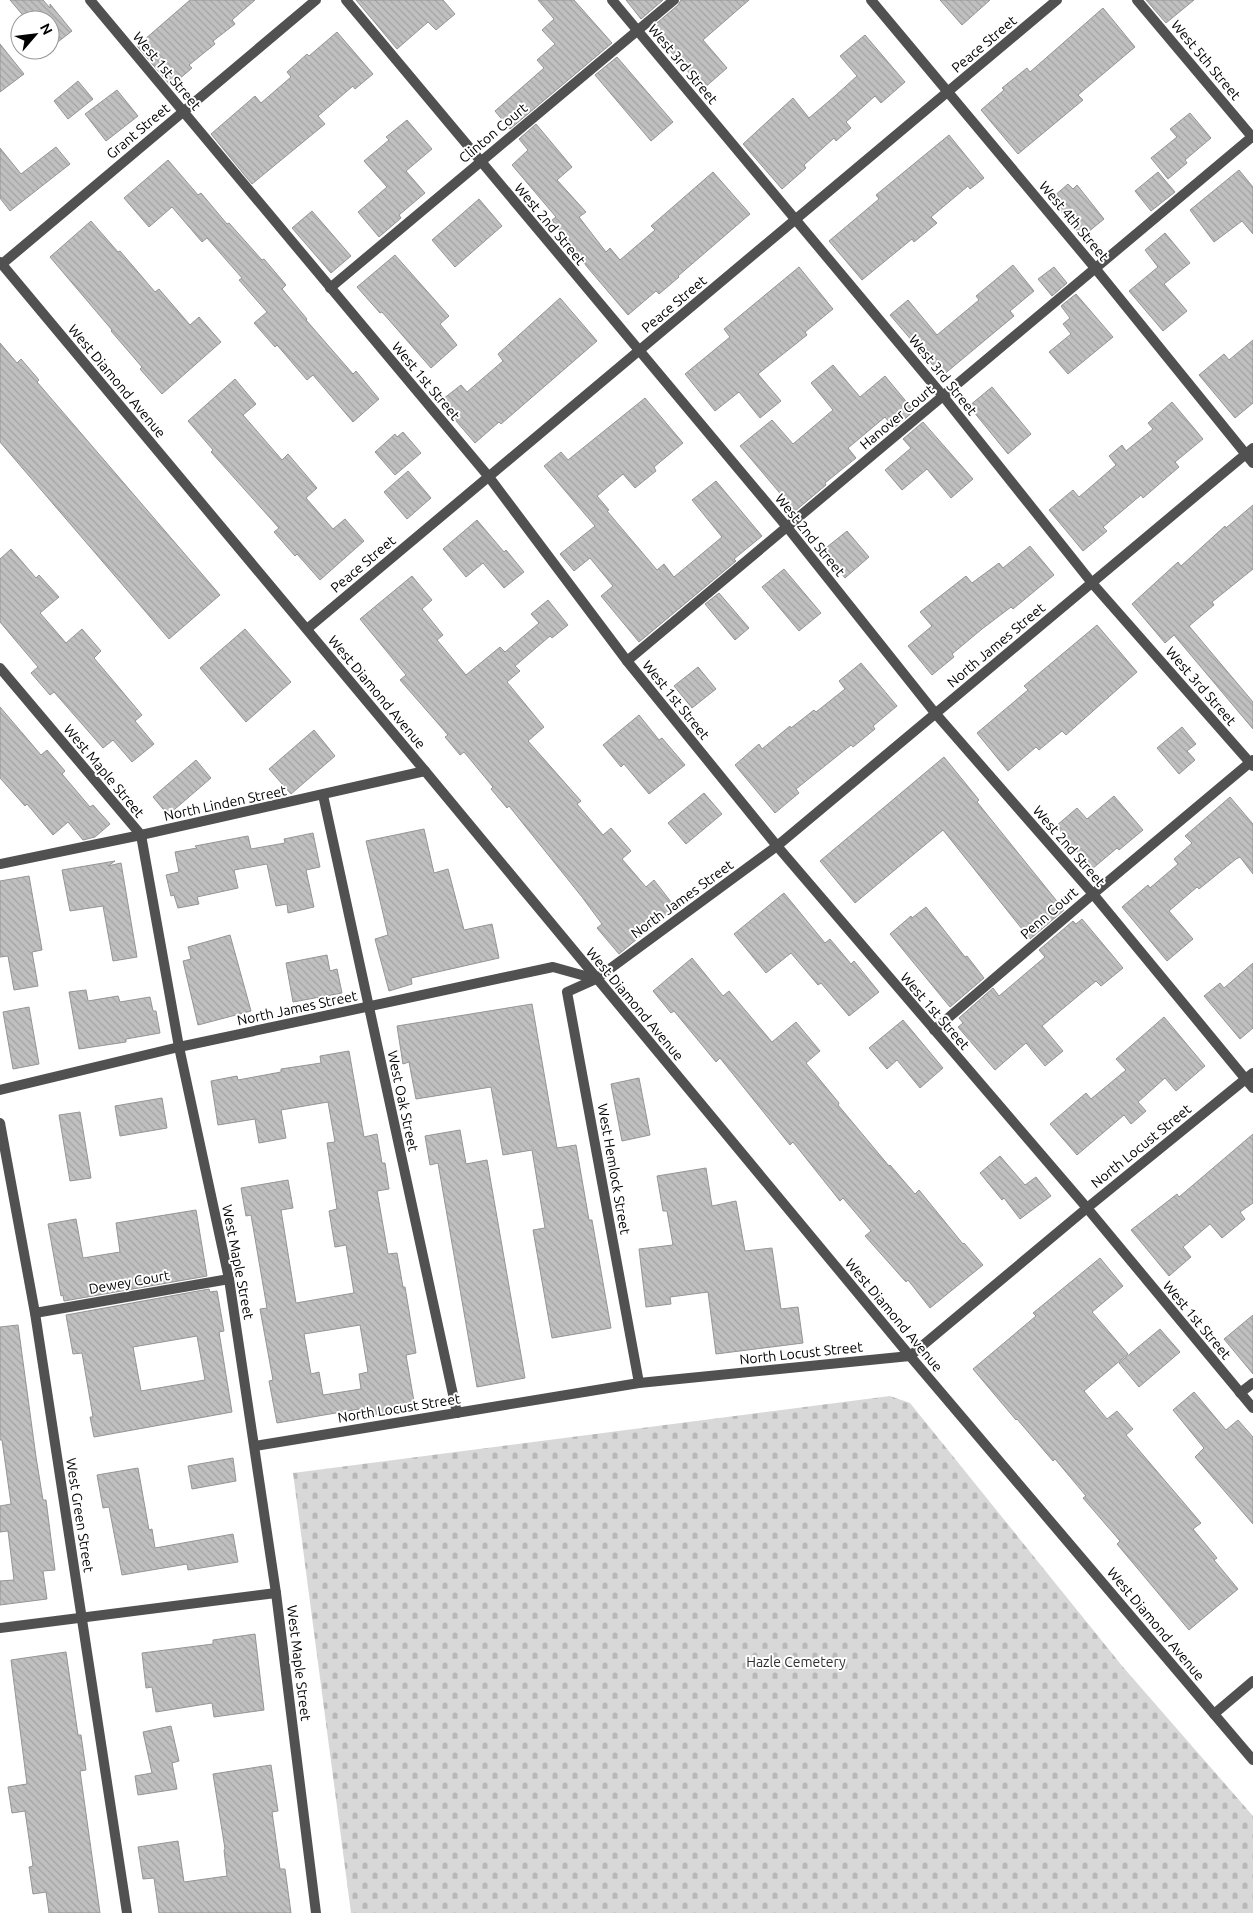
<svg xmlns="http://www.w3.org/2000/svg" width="1253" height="1913" font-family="Ubuntu,sans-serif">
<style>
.cemetery{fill:url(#cemetery-stones)}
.building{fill:url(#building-back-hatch);stroke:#959595;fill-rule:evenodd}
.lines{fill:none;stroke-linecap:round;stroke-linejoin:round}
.service{stroke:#515151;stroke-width:10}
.minor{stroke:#515151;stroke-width:10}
.tertiary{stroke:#515151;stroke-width:10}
.labels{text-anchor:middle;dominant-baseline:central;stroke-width:4;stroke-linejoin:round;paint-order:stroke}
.street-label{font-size:14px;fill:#000;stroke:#fff}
.park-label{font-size:14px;fill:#2f2f2f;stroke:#fff}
</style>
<defs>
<pattern id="cemetery-stones" width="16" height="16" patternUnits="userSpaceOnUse" patternTransform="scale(1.25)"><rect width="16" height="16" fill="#d8d8d8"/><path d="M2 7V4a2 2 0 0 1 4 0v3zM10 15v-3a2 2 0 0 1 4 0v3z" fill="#b8b8b8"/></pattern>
<pattern id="building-back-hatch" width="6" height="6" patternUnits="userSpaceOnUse" patternTransform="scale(1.25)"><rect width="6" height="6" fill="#c0c0c0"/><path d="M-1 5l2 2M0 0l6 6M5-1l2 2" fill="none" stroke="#a3a3a3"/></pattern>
</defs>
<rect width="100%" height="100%" fill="#fff"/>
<polygon class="cemetery" points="890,1396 910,1403 1123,1667 1253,1816 1253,1913 351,1913 293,1473"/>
<g class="building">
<polygon points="10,0 43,0 50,8 50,4 72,31 50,48 50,20 27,20"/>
<polygon points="190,0 255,0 232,20 235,24 213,41 215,44 189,65 192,68 171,86 137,46"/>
<polygon points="356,0 443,0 455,14 436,30 428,22 397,49"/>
<polygon points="538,0 574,0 612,43 510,129 495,111 544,68 537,60 555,44 542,30 554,19"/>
<polygon points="626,0 663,0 641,19"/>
<polygon points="681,0 749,0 703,40 727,68 703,89 651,28 678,5"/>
<polygon points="940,0 990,0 962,25"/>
<polygon points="1146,0 1194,0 1166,23"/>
<polygon points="1103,8 1135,47 1078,95 1083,100 1018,154 981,110 1004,90 1002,88 1027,68 1030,72"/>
<polygon points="337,32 373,74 355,89 353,86 318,116 325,124 252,184 211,134 255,96 261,103 291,77 287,72 307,54 309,56"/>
<polygon points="865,35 905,82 881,103 875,96 846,122 851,128 836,141 834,138 804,165 806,168 782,189 743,144 793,98 809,118 835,96 857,76 840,56"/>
<polygon points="0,44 24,74 0,92"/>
<polygon points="617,57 673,122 651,141 595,75"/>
<polygon points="78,81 93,99 68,119 54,101"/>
<polygon points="117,90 138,116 106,141 85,114"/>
<polygon points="1190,113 1211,138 1185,160 1187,163 1168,179 1151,158 1177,137 1170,129"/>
<polygon points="407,120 432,149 406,171 425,193 399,215 401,218 379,237 358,212 387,187 364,161 389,140 386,137"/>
<polygon points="536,124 572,167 557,180 586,212 579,217 606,252 610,248 620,260 655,230 651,226 713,172 750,214 678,276 679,277 659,294 656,291 628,315 588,268 552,220 556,217 512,165 528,150 519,139"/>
<polygon points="949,135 984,178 970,189 968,186 931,217 937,223 914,242 912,239 862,280 829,241 879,199 876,195"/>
<polygon points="56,147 70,164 10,211 0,198 0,148 21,174"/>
<polygon points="168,160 198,195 201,193 227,224 229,223 262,260 264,259 286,285 282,289 307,319 306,320 353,374 356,371 379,399 353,422 313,375 307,380 277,345 275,347 254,323 267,312 239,280 242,278 207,238 202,242 172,207 149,227 124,198"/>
<polygon points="1239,170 1253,187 1253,234 1242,221 1214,242 1190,210"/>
<polygon points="1158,172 1175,192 1151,211 1135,191"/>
<polygon points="1068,184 1073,189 1077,185 1104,219 1082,237 1055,204 1057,202 1053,197"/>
<polygon points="479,199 502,226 455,267 432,240"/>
<polygon points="312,211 351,256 331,273 292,228"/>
<polygon points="91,221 118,252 120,251 155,292 159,289 190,325 199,317 221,342 162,394 140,369 142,367 111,331 112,330 50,257"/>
<polygon points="1165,233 1190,263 1164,284 1187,311 1163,331 1129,291 1158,267 1145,250"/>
<polygon points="395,255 449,316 440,324 457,345 431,368 382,312 380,313 357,287"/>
<polygon points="1013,265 1034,291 1010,311 1014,316 942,376 890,315 908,300 937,335 979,300 976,296"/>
<polygon points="799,267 833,309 805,332 807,335 758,374 781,401 760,418 739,392 715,411 685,374 730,337 724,329"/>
<polygon points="1054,267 1067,283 1052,296 1038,279"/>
<polygon points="1076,294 1113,337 1068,374 1049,352 1071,334 1063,324 1070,318 1061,306"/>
<polygon points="560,298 597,341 501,424 499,422 475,443 450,414 453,411 443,399 461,385 467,392 503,361 498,354"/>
<polygon points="1253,340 1253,403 1235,418 1199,375 1224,354 1229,360"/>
<polygon points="0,343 17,363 21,359 39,380 37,382 220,595 169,639 0,442"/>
<polygon points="833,365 860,397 885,376 914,411 894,428 885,417 848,448 856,458 825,483 826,485 795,511 740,446 772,420 793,444 833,410 811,383"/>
<polygon points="235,379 256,404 243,415 282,460 288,454 317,488 306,498 333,529 345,519 364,541 320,580 297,554 295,556 274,532 279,528 211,452 213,450 188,421"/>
<polygon points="992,387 1031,434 1008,454 969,406"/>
<polygon points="645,398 683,443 654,467 656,471 635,488 623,474 597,496 609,510 607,511 657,570 664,564 674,577 722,537 692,500 716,481 762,536 734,559 736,561 639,642 601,596 613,586 590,558 574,571 560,554 595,526 544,466 561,452 568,460"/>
<polygon points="1172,402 1203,439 1175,462 1179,467 1143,498 1141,495 1103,527 1107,531 1083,551 1049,510 1073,490 1079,497 1116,465 1109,456 1122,445 1126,451 1153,429 1148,423"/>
<polygon points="923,422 973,479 951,498 927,469 902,490 885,470 911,448 903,439"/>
<polygon points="403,432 421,453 395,475 375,452 395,434 397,437"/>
<polygon points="408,471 431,498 407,519 384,492"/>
<polygon points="1253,505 1253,569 1212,602 1214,605 1189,626 1253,702 1253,729 1174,635 1165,643 1132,604 1178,562 1181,566 1225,526 1226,528"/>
<polygon points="477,520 504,552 506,550 524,572 504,588 483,563 466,577 443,549"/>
<polygon points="847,531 869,557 845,578 822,551"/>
<polygon points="1030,546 1054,575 1013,609 1011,607 982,629 952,654 954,657 932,675 908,646 932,626 920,612 966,576 972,583 999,563 1003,568"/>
<polygon points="11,549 36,578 39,575 59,597 40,613 66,643 82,629 101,651 94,658 142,715 135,721 154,744 132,762 113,740 103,748 54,692 50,695 31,673 38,667 0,622 0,559"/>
<polygon points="784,569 821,613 799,631 762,587"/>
<polygon points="412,576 432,600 422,609 443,635 437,640 466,675 500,647 505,652 539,623 531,614 548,600 568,625 552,638 550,636 515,666 520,671 507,682 544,727 528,741 581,801 577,804 603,835 611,828 631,851 622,859 646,887 654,880 675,907 619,954 597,928 602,924 582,897 509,806 507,808 491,789 493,787 464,752 460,755 445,737 448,735 400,680 406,675 360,619"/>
<polygon points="719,593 749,628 735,640 705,604"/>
<polygon points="1097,625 1137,672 1066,735 1062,731 1039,750 1036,747 1008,771 977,733 1028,690 1024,686"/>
<polygon points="245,629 291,682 246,722 200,668"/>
<polygon points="861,663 897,706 873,726 875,729 853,747 851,745 796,789 799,793 775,813 735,765 759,744 762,749 790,726 791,728 814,710 816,712 845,689 839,681"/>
<polygon points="698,667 716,689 692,708 674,686"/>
<polygon points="0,707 41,755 47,750 65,771 62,774 90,807 93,805 110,824 95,837 83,840 68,822 53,835 27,804 25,806 0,778"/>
<polygon points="639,715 659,740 662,738 685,765 649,794 624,764 621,767 603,745"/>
<polygon points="1182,727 1196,744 1187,751 1195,760 1179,774 1157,748"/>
<polygon points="314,730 335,756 291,794 269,769"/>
<polygon points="944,757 979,800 977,802 1064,910 1030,939 943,830 855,903 820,861"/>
<polygon points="196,760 211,778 168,815 153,797"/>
<polygon points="704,793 722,814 686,844 668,823"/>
<polygon points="1114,796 1143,830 1119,850 1117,848 1092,869 1056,826 1077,808 1087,819"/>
<polygon points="1230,797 1253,824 1253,874 1240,857 1236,859 1199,889 1197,887 1169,911 1193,939 1167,961 1122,907 1148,885 1150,888 1178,864 1174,859 1192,843 1185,836"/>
<polygon points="424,829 434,873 448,869 464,930 492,924 499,958 411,978 412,984 389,991 375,939 388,935 366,841"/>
<polygon points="313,833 320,867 306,870 314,907 288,913 287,904 276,906 267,864 234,870 238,888 197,897 199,904 178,908 174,895 171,896 166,875 179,872 175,852 197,848 195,846 248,836 251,849 285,843 284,839"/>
<polygon points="115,861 108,866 121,863 137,957 113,961 103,906 70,911 62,870"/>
<polygon points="29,876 42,950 32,952 38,986 14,990 8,956 0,957 0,881"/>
<polygon points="784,893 825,943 830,939 851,964 854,961 879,992 849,1016 821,983 818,985 791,953 766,973 734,934"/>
<polygon points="926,907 965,957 967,956 984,978 950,1007 890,934 911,916 912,918"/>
<polygon points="1082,919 1123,968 1101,986 1096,981 1042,1026 1063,1051 1045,1066 1026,1043 995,1070 958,1027 963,1023 959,1018 993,988 999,996 1045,957 1039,950 1073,921 1076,924"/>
<polygon points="230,935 251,1011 198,1025 183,961 191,959 188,947"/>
<polygon points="327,955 330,971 337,969 342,993 293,1002 286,963"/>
<polygon points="692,958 723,996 729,991 772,1042 796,1022 820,1051 806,1063 839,1103 838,1105 889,1166 890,1165 915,1194 919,1190 963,1244 964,1243 983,1265 930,1308 908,1280 906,1282 865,1236 871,1231 843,1198 840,1201 793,1142 790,1145 720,1058 716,1062 674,1011 671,1013 653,991"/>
<polygon points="1253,963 1253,1028 1240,1039 1204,996 1220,983 1224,988"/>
<polygon points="86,990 88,1001 118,996 120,1002 150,997 153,1011 156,1011 160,1033 126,1039 126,1042 79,1049 69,992"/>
<polygon points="532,1004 557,1148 576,1145 589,1220 592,1220 611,1328 552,1338 533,1230 545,1228 532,1150 503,1155 491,1087 416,1099 409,1062 403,1064 397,1026"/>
<polygon points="29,1007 39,1064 13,1069 3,1012"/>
<polygon points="1164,1017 1205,1066 1176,1091 1165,1078 1138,1102 1146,1111 1131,1124 1124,1115 1077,1155 1050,1124 1086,1093 1091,1099 1126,1070 1116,1059"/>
<polygon points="903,1020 943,1068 920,1088 897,1060 887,1069 869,1048"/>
<path d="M349 1051 364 1137 377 1134 382 1163H385L389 1189 377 1191 388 1254 397 1253 403 1287H405L416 1353 406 1355 415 1407 366 1416 365 1408 277 1423 269 1381 273 1380 260 1309 267 1308 251 1215 246 1216 241 1188 288 1180 293 1208 281 1210 296 1303 354 1293 346 1245 335 1247 329 1211 337 1209 327 1143 335 1142 328 1102 281 1110 286 1138 259 1143 255 1119 218 1125 211 1081 237 1076 238 1080 281 1072V1069L321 1063 320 1056ZM360 1325 368 1372 359 1374 361 1389 323 1395 319 1372 311 1374 304 1334Z"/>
<polygon points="639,1078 650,1135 622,1141 611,1084"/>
<polygon points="162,1098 167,1128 120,1136 115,1106"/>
<polygon points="80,1112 91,1178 70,1181 59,1115"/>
<polygon points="460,1130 466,1164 487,1160 525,1378 477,1387 438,1163 430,1165 425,1136"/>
<polygon points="1253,1134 1253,1203 1240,1212 1245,1219 1222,1238 1210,1224 1183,1247 1191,1257 1169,1276 1131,1230 1177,1194 1179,1197"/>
<polygon points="1000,1156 1025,1185 1036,1177 1051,1196 1020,1219 1004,1198 1002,1200 980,1173"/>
<polygon points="706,1168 712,1206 736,1201 745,1251 772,1248 781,1309 798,1307 803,1343 716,1354 708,1292 670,1297 671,1304 646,1307 639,1249 673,1245 667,1211 663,1211 657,1176"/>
<polygon points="196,1210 207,1276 64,1301 63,1295 61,1296 48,1224 76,1219 83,1258 120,1252 116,1223"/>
<polygon points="1100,1258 1123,1286 1092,1312 1128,1354 1084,1391 1107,1419 1117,1411 1133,1429 1126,1435 1201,1523 1193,1529 1217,1558 1214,1560 1238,1589 1189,1630 1117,1544 1120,1541 1083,1498 1086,1496 1055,1459 1053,1461 1017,1419 1016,1420 973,1369 1036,1316 1033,1313"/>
<path d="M209 1289 210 1292 217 1291 224 1331 219 1332 232 1412 94 1437 90 1417H93L82 1353 73 1354 66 1315ZM197 1336 205 1380 141 1391 133 1347Z"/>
<polygon points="1253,1315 1253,1374 1224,1339"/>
<polygon points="18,1325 36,1457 43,1500 46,1500 55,1570 43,1571 47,1599 0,1605 0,1581 14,1580 8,1531 0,1532 0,1506 11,1504 2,1440 0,1440 0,1327"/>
<polygon points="1160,1329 1180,1352 1139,1387 1119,1363"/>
<polygon points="1194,1392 1226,1430 1238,1420 1253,1437 1253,1524 1195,1457 1204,1448 1173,1410"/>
<polygon points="233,1458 236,1481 192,1489 188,1466"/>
<polygon points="138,1468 149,1530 152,1529 155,1548 233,1534 238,1562 188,1570 187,1564 122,1575 109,1507 103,1508 97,1475"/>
<polygon points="255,1634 264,1710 214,1717 212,1703 156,1712 152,1687 146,1688 142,1653 213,1644 213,1640"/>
<polygon points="66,1652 78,1735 81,1735 86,1770 80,1771 100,1913 49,1913 46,1892 33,1894 29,1867 33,1866 25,1811 12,1813 8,1787 27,1784 11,1660"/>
<polygon points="171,1726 179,1761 172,1763 177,1789 138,1795 135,1776 152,1773 143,1732"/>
<polygon points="271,1765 278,1811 272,1812 280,1869 285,1869 291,1913 159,1913 154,1878 143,1879 138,1847 178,1841 184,1882 227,1876 224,1850 225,1849 213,1774"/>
</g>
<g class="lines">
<g class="service">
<polyline points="330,288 674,0"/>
<polyline points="627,661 1253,136"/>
<polyline points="934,1030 1093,894 1253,760"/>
<polyline points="1240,1393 1253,1383"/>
</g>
<g class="minor">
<polyline points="90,0 489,477 627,661 777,846 1087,1208 1253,1408"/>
<polyline points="346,0 787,527 935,713 1093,894 1253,1088"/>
<polyline points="612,0 943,396 1092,583 1253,766"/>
<polyline points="871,0 1095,268 1253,463"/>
<polyline points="1137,0 1253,138"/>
<polyline points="2,264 316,0"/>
<polyline points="307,629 1057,0"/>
<polyline points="0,668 141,835 179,1047 229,1279 276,1593 316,1913"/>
<polyline points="323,795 457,1413"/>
<polyline points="0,864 141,835 425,771"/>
<polyline points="0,1090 179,1047 553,967 596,979"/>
<polyline points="0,1123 35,1313 127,1913"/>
<polyline points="35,1313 229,1279"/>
<polyline points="639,1383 567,992 596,979 777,846 1253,448"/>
<polyline points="255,1446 639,1383 910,1356 1087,1208 1253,1073"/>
<polyline points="0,1628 276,1593"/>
<polyline points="1214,1714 1253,1681"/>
</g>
<polyline class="tertiary" points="0,262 425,771 910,1356 1253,1760"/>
</g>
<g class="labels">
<g class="street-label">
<text transform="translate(984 44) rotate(-40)">Peace Street</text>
<text transform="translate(1206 60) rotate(50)">West 5th Street</text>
<text transform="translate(683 64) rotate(50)">West 3rd Street</text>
<text transform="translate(167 71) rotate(50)">West 1st Street</text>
<text transform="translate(138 131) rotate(-40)">Grant Street</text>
<text transform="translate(493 133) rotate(-40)">Clinton Court</text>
<text transform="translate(1074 221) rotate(50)">West 4th Street</text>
<text transform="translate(550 224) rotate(50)">West 2nd Street</text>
<text transform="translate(674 304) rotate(-40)">Peace Street</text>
<text transform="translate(943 375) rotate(51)">West 3rd Street</text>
<text transform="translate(117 381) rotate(50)">West Diamond Avenue</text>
<text transform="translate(426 381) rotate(50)">West 1st Street</text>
<text transform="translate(897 417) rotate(-40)">Hanover Court</text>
<text transform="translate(810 535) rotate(51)">West 2nd Street</text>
<text transform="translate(363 564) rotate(-40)">Peace Street</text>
<text transform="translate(996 645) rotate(-40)">North James Street</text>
<text transform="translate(1201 686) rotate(49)">West 3rd Street</text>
<text transform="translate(377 692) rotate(50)">West Diamond Avenue</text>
<text transform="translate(676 700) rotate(51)">West 1st Street</text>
<text transform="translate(104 771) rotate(50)">West Maple Street</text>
<text transform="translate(225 803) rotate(-12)">North Linden Street</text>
<text transform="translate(1069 846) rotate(49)">West 2nd Street</text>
<text transform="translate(682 899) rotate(-36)">North James Street</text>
<text transform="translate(1049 913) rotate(-41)">Penn Court</text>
<text transform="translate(635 1004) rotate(50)">West Diamond Avenue</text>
<text transform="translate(297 1008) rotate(-12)">North James Street</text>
<text transform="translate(935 1011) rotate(49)">West 1st Street</text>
<text transform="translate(403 1101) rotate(78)">West Oak Street</text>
<text transform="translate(1141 1146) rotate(-39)">North Locust Street</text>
<text transform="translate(614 1169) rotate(80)">West Hemlock Street</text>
<text transform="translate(238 1262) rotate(79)">West Maple Street</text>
<text transform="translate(129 1282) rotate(-10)">Dewey Court</text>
<text transform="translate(894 1315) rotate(50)">West Diamond Avenue</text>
<text transform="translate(1197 1320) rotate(50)">West 1st Street</text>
<text transform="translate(801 1353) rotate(-6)">North Locust Street</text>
<text transform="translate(399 1408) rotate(-9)">North Locust Street</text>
<text transform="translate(80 1515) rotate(81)">West Green Street</text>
<text transform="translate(1156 1624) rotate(50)">West Diamond Avenue</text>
<text transform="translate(299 1663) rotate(83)">West Maple Street</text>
</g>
<g class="park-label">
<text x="796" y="1662">Hazle Cemetery</text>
</g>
</g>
<g transform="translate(35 35) rotate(62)"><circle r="24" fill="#ffffff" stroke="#999999"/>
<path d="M0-4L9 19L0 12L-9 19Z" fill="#000000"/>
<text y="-8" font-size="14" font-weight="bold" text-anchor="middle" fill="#000000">N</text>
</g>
</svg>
